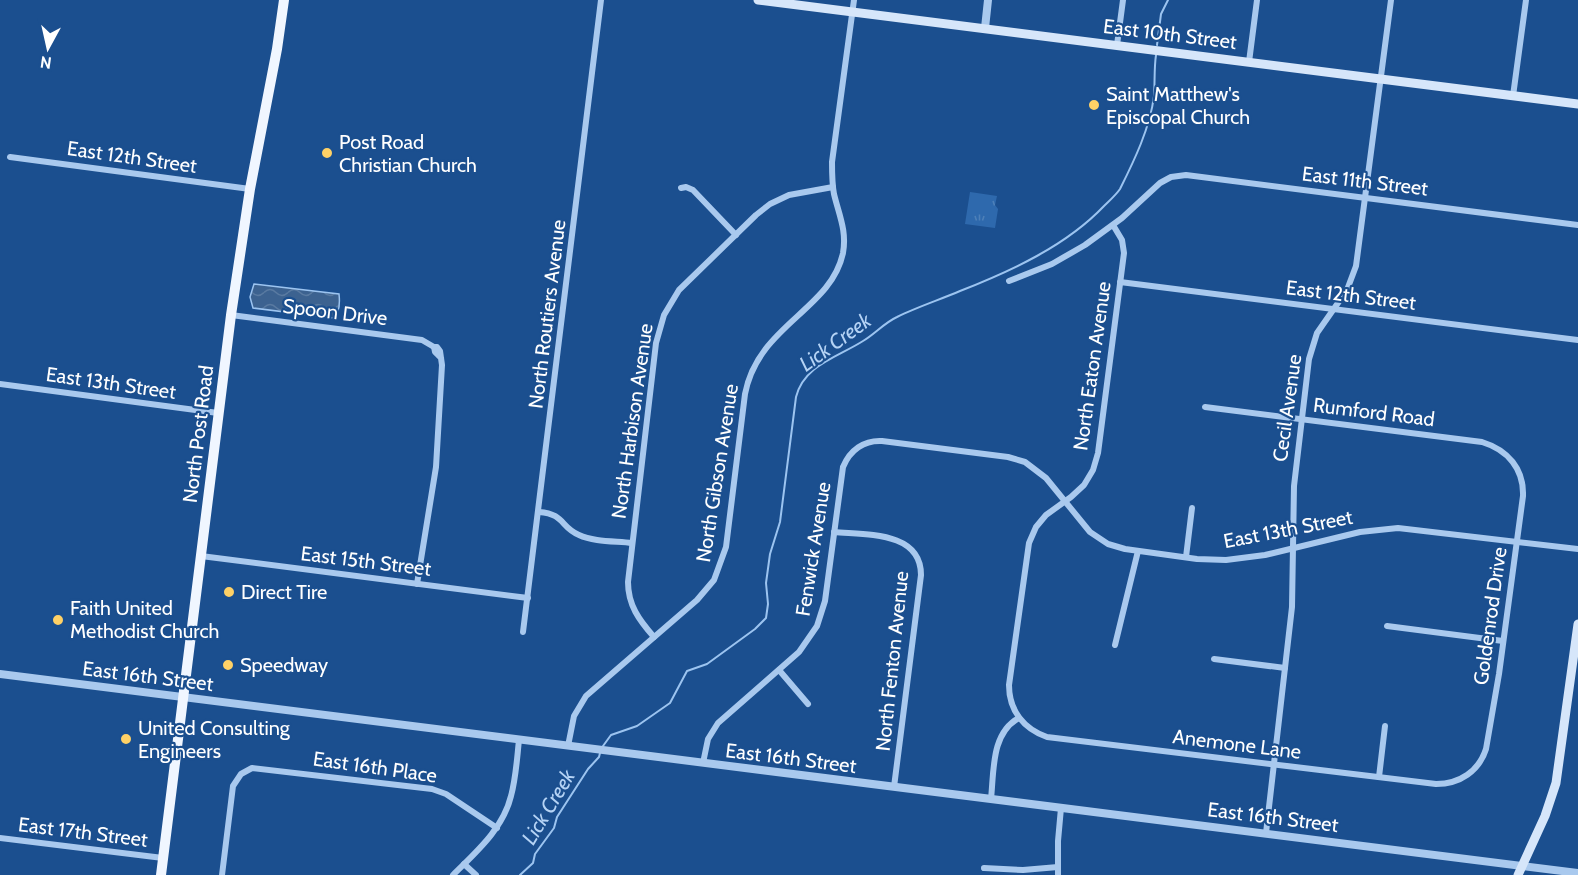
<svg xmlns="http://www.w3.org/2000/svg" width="1578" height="875" font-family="Cabin,sans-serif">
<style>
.park{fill:url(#park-tufts)}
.water{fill:url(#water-waves);stroke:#9cc4f0;stroke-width:1.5}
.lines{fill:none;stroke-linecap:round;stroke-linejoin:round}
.stream{stroke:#9cc4f0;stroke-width:2}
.minor{stroke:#a9c9ee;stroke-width:6}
.tertiary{stroke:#a9c9ee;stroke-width:8}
.secondary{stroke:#d6e6fa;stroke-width:9}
.primary{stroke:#f0f6ff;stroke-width:10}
.poi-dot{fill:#ffd166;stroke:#1b4f8f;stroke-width:2}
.labels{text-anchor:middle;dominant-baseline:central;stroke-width:4.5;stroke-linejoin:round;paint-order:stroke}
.street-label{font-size:20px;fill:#fff;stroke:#1b4f8f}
.poi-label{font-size:20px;fill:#fff;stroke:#1b4f8f;text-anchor:start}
.water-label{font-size:21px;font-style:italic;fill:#b5d3f5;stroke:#1b4f8f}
</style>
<defs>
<pattern id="park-tufts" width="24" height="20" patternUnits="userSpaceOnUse" patternTransform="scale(1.5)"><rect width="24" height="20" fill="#2e69ad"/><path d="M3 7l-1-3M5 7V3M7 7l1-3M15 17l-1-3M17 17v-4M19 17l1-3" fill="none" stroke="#4d80b9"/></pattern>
<pattern id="water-waves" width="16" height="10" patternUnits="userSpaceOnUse" patternTransform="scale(1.5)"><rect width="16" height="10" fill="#3c6290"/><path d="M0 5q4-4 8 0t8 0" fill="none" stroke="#597aa1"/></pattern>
</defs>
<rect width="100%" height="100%" fill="#1b4f8f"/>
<polygon class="park" points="970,192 997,196 995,205 998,209 995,228 965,224"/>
<path class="water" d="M254 284 339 294C340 303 340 313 333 318L253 308 250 297Z"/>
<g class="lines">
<g class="stream">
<polyline points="1157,45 1161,14 1168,0"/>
<path d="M603 746 611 735 637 726 670 703 687 671 707 664 755 629 766 618 768 604 766 583 770 554 780 522 796 397C804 365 838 357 863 341 875 334 884 323 897 317 917 307 939 300 960 291 1011 271 1066 246 1104 206 1109 201 1116 195 1120 189 1134 161 1150 128 1154 96 1155 82 1154 68 1156 55"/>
<polyline points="520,875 533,863 535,854 554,828 557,817 588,769 599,757 600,753"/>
</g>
<g class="minor">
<polyline points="1117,45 1123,0"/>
<polyline points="1249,62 1257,0"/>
<polyline points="1513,96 1526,0"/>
<polyline points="10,157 250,189"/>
<polyline points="681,188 686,187 693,190 736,235"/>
<path d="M1113 225 1122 240 1124 253 1098 453 1093 470 1084 485 1071 497 1046 515 1036 527 1029 543 1009 685C1009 711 1024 729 1047 737L1436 784C1460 784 1479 771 1486 749L1499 674 1523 496C1524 469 1508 450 1482 442L1205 407"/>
<polyline points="1009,281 1052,264 1085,245 1122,218 1160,183 1171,177 1186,175 1578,225"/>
<polyline points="1120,282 1578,340"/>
<polyline points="231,315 422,340 434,347"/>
<polyline points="0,384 218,413"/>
<path d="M539 512C565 514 560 527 579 535 594 542 615 541 632 543"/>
<path d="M834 532C866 535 921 531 921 575L894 787"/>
<polyline points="201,556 528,598"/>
<polyline points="1186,557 1192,508"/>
<polyline points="417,584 436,467 442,365 440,351 437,347 434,347 435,352 441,358"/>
<polyline points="1387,626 1503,641"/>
<polyline points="523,632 601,0"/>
<path d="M654 637C639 620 628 605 628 582L656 343 664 315 679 290 756 215 770 204 789 195 833 187"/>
<polyline points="1115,645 1138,551"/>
<polyline points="1214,659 1285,668"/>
<polyline points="779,670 808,704"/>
<path d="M568 746 574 716 586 696 697 600 714 580 726 547 745 394C758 325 831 310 843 253 847 231 839 215 834 194 832 184 832 173 832 162L854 0"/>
<path d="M703 763 708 739 718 723 799 652 817 626 825 601 843 467C850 450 864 440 882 441L1008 457 1025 462 1046 478 1090 532 1108 544 1125 549 1197 559 1226 560 1265 555 1360 532 1398 528 1578 549"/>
<polyline points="1379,777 1385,726"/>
<path d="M991 799C994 771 991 733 1019 718"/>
<polyline points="1266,833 1292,607 1294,486 1309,359 1317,333 1347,290 1356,266 1391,0"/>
<polyline points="0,838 163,858"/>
<polyline points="464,864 476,875"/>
<polyline points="984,868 1023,870 1058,867"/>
<polyline points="222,875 233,786 241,774 252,768 432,789 446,794 497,828"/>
<path d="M453 875C476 852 503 829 511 796 516 778 517 758 519 740"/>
<polyline points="1058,875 1058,841 1061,808"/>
</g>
<g class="tertiary">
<polyline points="985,28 988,0"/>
<polyline points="0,674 1578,873"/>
</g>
<g class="secondary">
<polyline points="758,0 1578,104"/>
<polyline points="1518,875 1545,816 1556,783 1578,624"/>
</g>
<polyline class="primary" points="161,875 231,315 250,189 277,49 284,0"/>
</g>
<g class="poi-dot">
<circle cx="1094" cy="105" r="6"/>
<circle cx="327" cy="153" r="6"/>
<circle cx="229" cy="592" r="6"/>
<circle cx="58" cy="620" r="6"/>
<circle cx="228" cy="665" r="6"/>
<circle cx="126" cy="739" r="6"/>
</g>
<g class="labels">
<g class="street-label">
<text transform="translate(1170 34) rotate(7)">East 10th Street</text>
<text transform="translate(132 157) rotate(8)">East 12th Street</text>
<text transform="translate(1365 181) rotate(7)">East 11th Street</text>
<text transform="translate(1351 295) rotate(7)">East 12th Street</text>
<text transform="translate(335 312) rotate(7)">Spoon Drive</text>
<text transform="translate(547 314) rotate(-83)">North Routiers Avenue</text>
<text transform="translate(1092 366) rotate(-82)">North Eaton Avenue</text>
<text transform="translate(111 383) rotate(8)">East 13th Street</text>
<text transform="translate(1287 408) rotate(-82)">Cecil Avenue</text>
<text transform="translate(1374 412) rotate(7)">Rumford Road</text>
<text transform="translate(632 421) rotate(-82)">North Harbison Avenue</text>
<text transform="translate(198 434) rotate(-83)">North Post Road</text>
<text transform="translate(717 473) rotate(-81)">North Gibson Avenue</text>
<text transform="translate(1288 529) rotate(-11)">East 13th Street</text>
<text transform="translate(813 549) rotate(-81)">Fenwick Avenue</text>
<text transform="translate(366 561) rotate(7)">East 15th Street</text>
<text transform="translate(1490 616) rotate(-82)">Goldenrod Drive</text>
<text transform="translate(892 661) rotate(-84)">North Fenton Avenue</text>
<text transform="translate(148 676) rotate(7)">East 16th Street</text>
<text transform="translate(1237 744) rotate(7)">Anemone Lane</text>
<text transform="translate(791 758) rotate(7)">East 16th Street</text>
<text transform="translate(375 767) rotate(8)">East 16th Place</text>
<text transform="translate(1273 817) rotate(7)">East 16th Street</text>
<text transform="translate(83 832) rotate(7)">East 17th Street</text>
</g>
<g class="poi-label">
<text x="1106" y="94">Saint Matthew's<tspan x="1106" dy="23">Episcopal Church</tspan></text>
<text x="339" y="142">Post Road<tspan x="339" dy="23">Christian Church</tspan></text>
<text x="241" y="592">Direct Tire</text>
<text x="70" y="608">Faith United<tspan x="70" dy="23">Methodist Church</tspan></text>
<text x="240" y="665">Speedway</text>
<text x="138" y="728">United Consulting<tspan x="138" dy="23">Engineers</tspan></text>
</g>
<g class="water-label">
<text transform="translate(835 342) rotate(-36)">Lick Creek</text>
<text transform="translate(548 807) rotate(-59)">Lick Creek</text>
</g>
</g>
<g transform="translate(48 48) rotate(188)" stroke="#1b4f8f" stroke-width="4.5" paint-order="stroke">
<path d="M0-4.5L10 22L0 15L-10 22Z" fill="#ffffff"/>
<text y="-9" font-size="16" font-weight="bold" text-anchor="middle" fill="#ffffff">N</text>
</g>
</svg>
